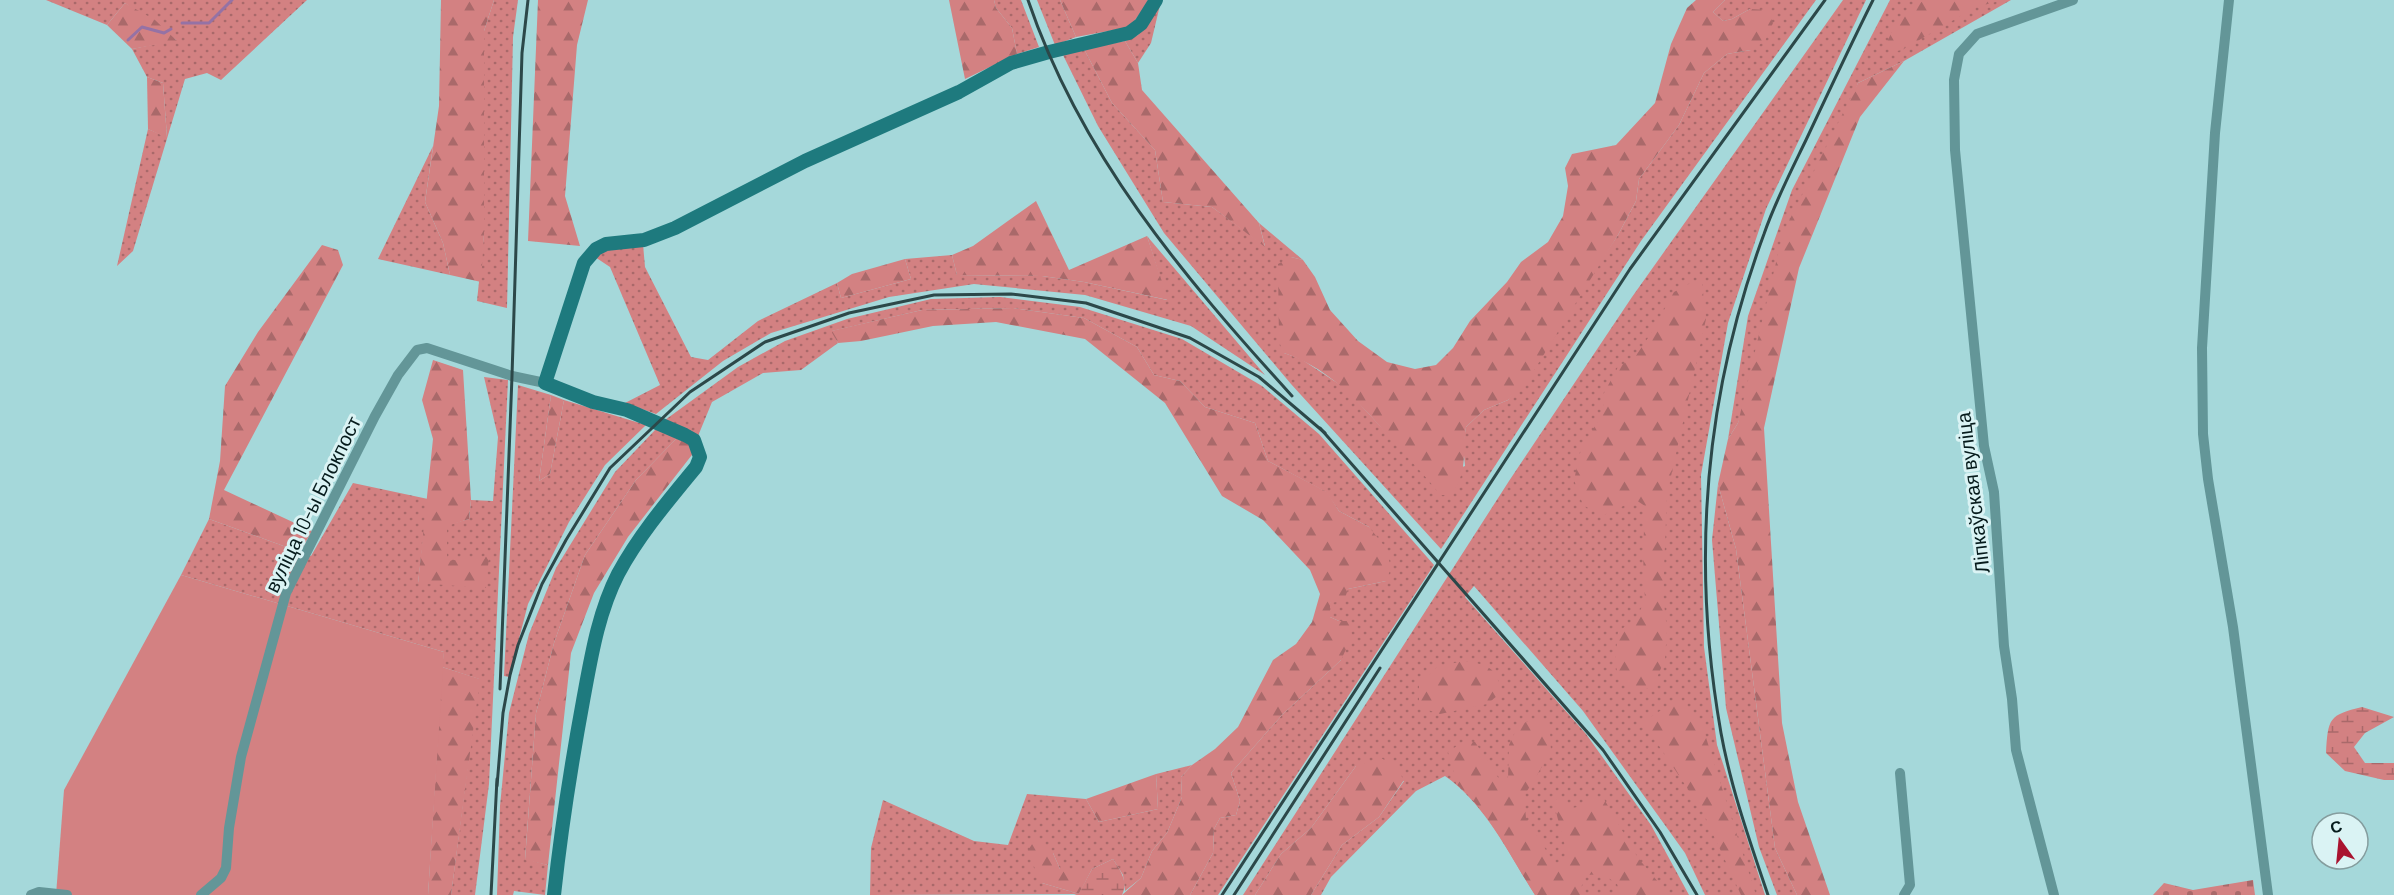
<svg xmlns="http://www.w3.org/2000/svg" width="2394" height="895" font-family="Barlow,sans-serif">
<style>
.grass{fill:url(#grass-dots)}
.forest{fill:url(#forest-firs)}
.wetland{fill:url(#wetland-marsh)}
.cemetery{fill:url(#cemetery-stones)}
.garden{fill:#d38182}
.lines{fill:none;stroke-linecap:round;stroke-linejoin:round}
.stream{stroke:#9572a5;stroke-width:3}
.street{stroke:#639698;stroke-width:10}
.secondary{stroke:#1e7a7e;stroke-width:14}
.rail{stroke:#2c4849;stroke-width:3}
.labels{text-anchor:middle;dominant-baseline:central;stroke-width:6;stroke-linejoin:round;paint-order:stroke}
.street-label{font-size:20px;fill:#061b1c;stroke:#daf3f4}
</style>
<defs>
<pattern id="grass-dots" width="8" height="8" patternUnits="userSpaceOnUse" patternTransform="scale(1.5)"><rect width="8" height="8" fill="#d38182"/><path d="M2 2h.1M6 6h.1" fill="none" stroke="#a9696a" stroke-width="1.8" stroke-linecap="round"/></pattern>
<pattern id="forest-firs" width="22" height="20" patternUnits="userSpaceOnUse" patternTransform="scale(1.5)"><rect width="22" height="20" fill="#d38182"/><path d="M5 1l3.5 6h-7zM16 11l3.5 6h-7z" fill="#a9696a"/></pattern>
<pattern id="wetland-marsh" width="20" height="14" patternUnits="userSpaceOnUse" patternTransform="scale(1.5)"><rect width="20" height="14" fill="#d38182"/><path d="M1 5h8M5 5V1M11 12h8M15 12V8" fill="none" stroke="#a9696a"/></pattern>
<pattern id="cemetery-stones" width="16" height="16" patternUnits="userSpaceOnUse" patternTransform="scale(1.5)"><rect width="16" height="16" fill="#d38182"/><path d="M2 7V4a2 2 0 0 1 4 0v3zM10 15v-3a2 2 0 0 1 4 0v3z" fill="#a9696a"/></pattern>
</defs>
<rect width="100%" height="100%" fill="#a5d8da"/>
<g class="grass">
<polygon points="46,0 307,0 221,80 207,73 185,79 133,251 117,266 148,129 167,137 163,83 147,77 132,49 176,40 125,3 107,25"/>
<polygon points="494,0 518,0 513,37 507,308 477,301 484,234 484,31"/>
<polygon points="994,0 1021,0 1039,47 1017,54 1012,28 996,8"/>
<polygon points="1037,0 1060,0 1076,37 1055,45"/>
<polygon points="1725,0 1816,0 1641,241 1441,549 1291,384 1164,233 1098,126 1063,55 1084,49 1112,103 1155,150 1163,202 1212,207 1265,246 1259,223 1303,260 1291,257 1284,353 1301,359 1345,388 1429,479 1465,466 1463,445 1466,427 1484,410 1508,400 1618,235 1636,201 1639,179 1679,125 1704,73 1727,54 1751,50 1750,9 1732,19 1723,21 1713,12"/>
<path d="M1843 0H1866L1766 209 1728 323 1701 475 1704 647 1717 745 1765 895H1705L1685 853 1583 711 1474 586 1465 597 1586 734 1651 825 1689 895H1535C1509 854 1485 804 1445 776L1416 791 1331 877 1321 895H1311L1342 845 1379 817 1404 781 1356 766 1311 828 1281 854 1255 895H1243L1509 481 1632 297Z"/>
<polygon points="1890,0 2011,0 1904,61 1858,83 1738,423 1728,439 1748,316 1792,190"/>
<polygon points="1160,5 1151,43 1138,63 1125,41 1138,35"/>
<polygon points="433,146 425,202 443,243 450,275 378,259"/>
<polygon points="1147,236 1265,375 1191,326 1085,295 974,284 889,297 771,333 723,361 656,414 625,403 660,385 610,267 595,257 614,246 643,244 645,267 691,357 708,360 758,321 837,283 841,298 911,279 905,259 952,255 957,275 1042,276 1084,282 1167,300"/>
<polygon points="1000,297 1080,307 1182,339 1262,386 1319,434 1434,565 1218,895 1190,895 1213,853 1214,829 1220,818 1236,815 1240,801 1231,773 1282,715 1341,660 1339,621 1330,617 1330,603 1348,589 1386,581 1369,527 1339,511 1326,492 1268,461 1255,423 1205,407 1180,381 1154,375 1137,347 1084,318 1012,308 922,310 832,331 838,343 801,370 763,373 712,402 698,436 665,420 738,367 785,341 847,319 931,299"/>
<polygon points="484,377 508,380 489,784 475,895 451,895 479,679 442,667 444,652 181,575 209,519 311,556 353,483 428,499 418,583 447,561 447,525 469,519 471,500 493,501 498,437"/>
<polygon points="518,385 551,395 539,481 550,474 564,400 646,425 605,465 569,522 528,604 509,677 504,676"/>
<polygon points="656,429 679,436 636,480 585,555 554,643 536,713 525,859 548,865 545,895 514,891 513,895 497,895 500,806 509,713 529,634 556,568 615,472"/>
<polygon points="1718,484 1736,549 1775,848 1797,895 1777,895 1759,847 1726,708 1712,540"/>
<polygon points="1192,765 1181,777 1182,797 1167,833 1152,851 1141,878 1125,891 1123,875 1113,859 1092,869 1060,869 1053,853 1042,883 1079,894 870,895 871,848 883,800 974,841 1008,845 1027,794 1086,799 1099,822 1158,809 1156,774"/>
</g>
<g class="forest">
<polygon points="441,0 494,0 484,31 484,234 481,282 450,275 443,243 425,202 439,106"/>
<polygon points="538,0 588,0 577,45 565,196 580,246 528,241"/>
<polygon points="949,0 994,0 996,8 1012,28 1017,54 965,79"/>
<polygon points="1060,0 1148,0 1144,8 1130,27 1076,37"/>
<path d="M1696 0H1725L1713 12 1723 21 1732 19 1750 9 1767 10 1773 23 1765 41 1751 50 1727 54 1704 73 1679 125 1639 179 1636 201 1618 235 1533 372 1508 400 1484 410 1466 427C1462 452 1469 476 1449 495H1440C1428 478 1414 465 1400 449 1366 411 1335 370 1284 353L1279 342 1278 264 1291 257 1303 260 1315 277 1330 310 1358 341 1387 362 1415 369 1436 365 1453 348 1470 321 1507 282 1521 262 1548 242 1563 216 1568 186 1565 168 1572 154 1616 145 1655 103 1671 44 1687 8Z"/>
<polygon points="1924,0 2003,0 1976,7 1902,50 1892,52 1887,42 1897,21"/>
<polygon points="125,3 155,20 177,41 132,49 107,25"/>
<polygon points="1125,41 1138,63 1142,90 1259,223 1265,247 1212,207 1163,202 1155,150 1112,103 1084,49"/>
<polygon points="1904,61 1860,117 1799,268 1764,428 1782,723 1798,802 1830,895 1797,895 1775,848 1736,549 1718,484 1728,439 1738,423 1783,233 1858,83"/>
<polygon points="147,77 163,83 167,138 148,129"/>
<polygon points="1036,201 1069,270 1147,236 1168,300 1084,282 1042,276 957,275 952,255 973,246"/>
<polygon points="322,245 338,250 343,265 224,490 312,531 300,552 209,519 220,461 225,386 258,332"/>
<polygon points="905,259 911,279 841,298 837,283 852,274"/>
<polygon points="1694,281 1702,283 1706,319 1667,494 1663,594 1667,630 1665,659 1653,687 1636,691 1620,682 1615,663 1618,632 1636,618 1645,601 1643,554 1645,506 1636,500 1602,516 1583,505 1574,480 1581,449 1603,413 1604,393 1618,367 1635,357 1650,335 1674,292"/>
<polygon points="1013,308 1084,318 1137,347 1154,375 1180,381 1205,407 1255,423 1268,461 1327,492 1339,511 1369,527 1386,548 1391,568 1386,581 1348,589 1344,601 1330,603 1330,617 1339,621 1349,621 1352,636 1341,660 1282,715 1231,773 1240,801 1236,815 1220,818 1214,829 1213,853 1190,895 1122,895 1141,878 1152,851 1167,833 1182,797 1181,777 1192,765 1215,749 1238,727 1273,660 1296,644 1312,622 1320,594 1310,570 1263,520 1222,496 1165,403 1085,339 996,322 933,326 861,341 838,343 831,331 922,310"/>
<polygon points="433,360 463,370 471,500 469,519 447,526 447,561 489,556 486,588 418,583 433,439 422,400"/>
<polygon points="551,395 564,400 550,474 539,481"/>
<polygon points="679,436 689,441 695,451 628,537 594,593 571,653 548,865 525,860 536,713 554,643 585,555 636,480"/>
<path d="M1463 661C1488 665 1495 665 1502 692L1487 704 1440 714 1419 707V684L1437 667Z"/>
<polygon points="442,667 480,679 451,895 428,895"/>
<polygon points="1680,698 1702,725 1756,895 1741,895 1702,810 1643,722"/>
<path d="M1539 719 1550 731 1551 752 1524 796 1526 818 1554 863 1567 862 1566 849 1553 801 1560 798 1572 808 1583 806 1593 796 1604 799 1638 858 1669 895H1621L1617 884 1603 874 1586 875 1580 890 1581 895H1535C1511 858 1490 812 1456 784 1455 771 1451 764 1448 752L1464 741 1475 742 1501 782 1508 778 1509 745 1519 724Z"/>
<polygon points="1381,758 1395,766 1404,780 1379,817 1342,845 1311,895 1255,895 1281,854 1311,828 1356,766"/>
<polygon points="1156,774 1158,809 1099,822 1086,799"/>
<polygon points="1036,838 1053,853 1060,869 1092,869 1079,894 1042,883 1027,852"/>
</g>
<g class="wetland">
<path d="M2362 707 2394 717 2365 733 2354 747 2365 763H2394V780H2384L2345 771 2326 753C2328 718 2329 715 2362 707Z"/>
<path d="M1113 859C1120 870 1129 882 1122 895H1074L1079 893 1092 869Z"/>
</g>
<polygon class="cemetery" points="2253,880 2255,895 2153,895 2164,883 2193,890"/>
<polygon class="garden" points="181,575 444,652 428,895 56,895 64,790"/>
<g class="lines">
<g class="stream">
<polyline points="182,23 209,23 232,0"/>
<polyline points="128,40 142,27 164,33 171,29"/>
</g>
<g class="street">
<polyline points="2229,0 2215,133 2202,348 2203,434 2208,479 2233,627 2268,895"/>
<polyline points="1900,773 1910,885 1904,895"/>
<polyline points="31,895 39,892 67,895"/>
<polyline points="201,895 221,878 226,868 229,828 241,757 286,593 375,416 398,375 417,350 427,348 512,376 545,383"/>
<polyline points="2054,895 2016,750 2012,699 2004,646 1994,492 1984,446 1955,150 1954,80 1959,54 1977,34 2073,0"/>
</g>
<path class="secondary" d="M554 895C561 830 571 766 583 701 591 658 598 613 618 574 639 535 668 501 696 467L700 457 694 440 685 435 627 410 593 402 545 383 584 263 596 249 606 244 644 240 675 228 805 161 959 92 1011 63 1049 52 1129 33 1141 24 1156 0"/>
<g class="rail">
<path d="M1028 0C1081 156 1184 277 1292 396"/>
<polyline points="1320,428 1603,750 1660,832 1697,895"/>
<polyline points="500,689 512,376 522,53 528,0"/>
<polyline points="497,786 503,713 510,675 518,645 542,584 566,540 610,468 690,392 765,342 849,313 934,295 1011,294 1086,303 1190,338 1259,377 1325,433"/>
<polyline points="491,895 497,779"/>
<polyline points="1222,895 1630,269 1825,0"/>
<polyline points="1234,895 1380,668"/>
<path d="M1768 895C1750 842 1731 788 1721 733 1691 563 1704 396 1764 234 1775 202 1791 171 1806 140 1828 93 1850 46 1873 0"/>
</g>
</g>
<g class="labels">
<g class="street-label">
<text transform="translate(1972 493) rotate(-97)">Ліпкаўская вуліца</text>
<text transform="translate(312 504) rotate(-64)">вуліца 10-ы Блокпост</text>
</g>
</g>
<g transform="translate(2340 841) rotate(345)"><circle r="28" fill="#daf3f4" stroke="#859d9e" stroke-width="1.5"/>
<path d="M0-4.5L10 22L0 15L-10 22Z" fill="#a9132f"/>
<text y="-9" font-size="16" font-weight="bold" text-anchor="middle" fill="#061b1c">С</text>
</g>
</svg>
